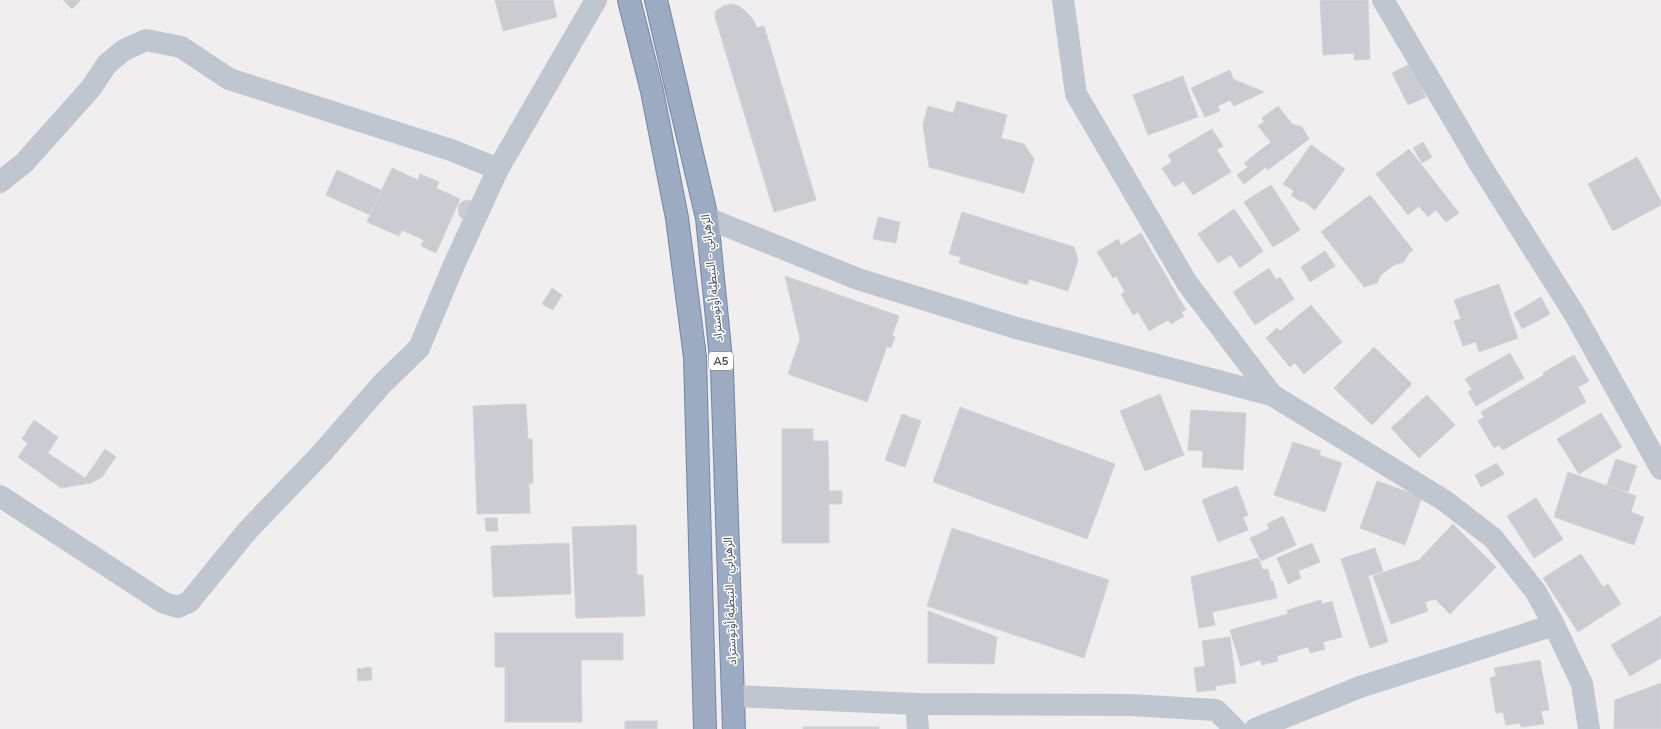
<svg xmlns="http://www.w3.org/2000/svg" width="1661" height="729" font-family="'Nunito Sans','Noto Sans Arabic',sans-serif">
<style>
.building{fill:#cbccd2;stroke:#d2d3d9}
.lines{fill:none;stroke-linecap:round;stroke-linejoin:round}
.trunk-casing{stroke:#7486a5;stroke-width:24}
.minor{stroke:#bfc6cf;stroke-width:22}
.trunk{stroke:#9caac2;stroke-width:22}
.labels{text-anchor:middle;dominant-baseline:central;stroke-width:3;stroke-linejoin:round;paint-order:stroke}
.shield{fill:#fff;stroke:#7e848c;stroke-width:1}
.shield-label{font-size:11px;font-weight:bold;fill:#474f5a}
.street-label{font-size:12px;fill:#474f5a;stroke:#fff}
</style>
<rect width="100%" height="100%" fill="#f0eeee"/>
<g class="building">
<polygon points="63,0 81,0 72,9"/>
<polygon points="495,0 553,0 557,17 503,31"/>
<polygon points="1320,0 1368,0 1370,59 1354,60 1354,53 1323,55"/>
<polygon points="731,4 739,6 745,11 753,19 757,28 764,26 816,200 774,212 715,17 716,11 723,6"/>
<polygon points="1410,64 1426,97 1408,105 1392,73"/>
<polygon points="1230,70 1233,79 1264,92 1234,106 1230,100 1218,106 1220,111 1205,117 1191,88"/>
<polygon points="1183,76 1198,117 1148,135 1133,95"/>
<polygon points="957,101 1007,115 1001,138 1024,144 1034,159 1024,193 929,167 923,125 928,106 953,113"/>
<polygon points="1278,106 1292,124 1302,127 1309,139 1268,170 1266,167 1244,184 1237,175 1248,167 1244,163 1271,142 1258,126 1264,122 1262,118"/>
<polygon points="1212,129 1223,146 1217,150 1231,172 1193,195 1184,181 1174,187 1162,168 1172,162 1168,155"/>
<polygon points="1423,142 1432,157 1422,163 1413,148"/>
<polygon points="1311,145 1345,169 1315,210 1302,200 1301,202 1291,195 1294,191 1283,184"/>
<polygon points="1409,149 1459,213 1446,222 1436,210 1428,217 1419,206 1408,215 1376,174"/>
<polygon points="1637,157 1661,201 1661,205 1613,231 1588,184"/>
<polygon points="392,168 418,180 420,174 439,182 436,188 460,199 436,253 421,246 424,240 402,230 399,236 367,222"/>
<polygon points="337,170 381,190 370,215 326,195"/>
<polygon points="1271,185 1300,230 1273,247 1244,202"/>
<polygon points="1370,195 1413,250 1409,253 1404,262 1394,265 1381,275 1377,283 1364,287 1321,232"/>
<polygon points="469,200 474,203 466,220 460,217 458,211 459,205 463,201"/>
<polygon points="1234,209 1263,251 1240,268 1231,255 1218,263 1198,234"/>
<polygon points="962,212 1074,247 1078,260 1068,291 1029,279 1027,285 959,263 961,257 949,254"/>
<polygon points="878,217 900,222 896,243 873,239"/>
<polygon points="1141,233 1186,310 1181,312 1184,316 1171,324 1168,320 1149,331 1138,312 1133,315 1121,294 1125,292 1116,276 1113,278 1097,252 1118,239 1121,245"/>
<polygon points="1325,251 1335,266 1310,282 1301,267"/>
<polygon points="1269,268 1276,280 1280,277 1294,299 1255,325 1233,292"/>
<polygon points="785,276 899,316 892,336 895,337 891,348 887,346 867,402 788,374 800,339"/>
<polygon points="1499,284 1518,338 1479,352 1476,342 1463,346 1454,321 1461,319 1454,300"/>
<polygon points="552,288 562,295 553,310 542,304"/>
<polygon points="1541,297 1550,314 1522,329 1514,313"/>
<polygon points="1311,305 1342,342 1304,374 1295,363 1290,367 1266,338 1277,328 1280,331"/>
<polygon points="1374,347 1412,384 1372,425 1334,388"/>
<polygon points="1510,353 1524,378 1476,406 1468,392 1472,390 1465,379"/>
<polygon points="1574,355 1589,381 1578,387 1586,402 1503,450 1499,445 1494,448 1478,421 1484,417 1481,412 1544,375 1543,373"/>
<polygon points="1160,394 1184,455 1145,471 1120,411"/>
<polygon points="1427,395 1455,425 1419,458 1391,428"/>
<polygon points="526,404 528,439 532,439 533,483 529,484 530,513 477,514 473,406"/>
<polygon points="960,407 1115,464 1087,539 933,482"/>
<polygon points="1191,410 1246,413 1243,470 1202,467 1203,451 1188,450"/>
<polygon points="1601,413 1622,447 1579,474 1557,439"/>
<polygon points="902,414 921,421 905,467 885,460"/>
<polygon points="34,420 58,437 48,453 85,478 105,449 116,457 102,477 91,483 61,488 18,457 28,443 22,439"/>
<polygon points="782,429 813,429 813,441 828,441 829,491 842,491 842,504 829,504 829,543 782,543"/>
<polygon points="1293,442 1321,451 1319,455 1342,463 1325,512 1274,495"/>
<polygon points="1616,459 1637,466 1628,492 1607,485"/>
<polygon points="1497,463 1504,474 1481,487 1475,475"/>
<polygon points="1568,472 1636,496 1631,512 1644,517 1634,545 1554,517"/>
<polygon points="1377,481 1422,497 1405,545 1360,528"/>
<polygon points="1237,486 1248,515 1243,517 1248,530 1218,542 1202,500"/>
<polygon points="1536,498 1563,539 1534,558 1507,516"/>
<polygon points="1283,516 1296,545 1261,561 1250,538 1269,529 1267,524"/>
<polygon points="485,518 497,518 498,531 486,531"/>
<polygon points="1453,524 1496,567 1450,614 1435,599 1425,602 1428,611 1391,624 1373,576 1419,560"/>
<polygon points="636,525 637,575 643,575 645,616 576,618 572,527"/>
<polygon points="952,528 1109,580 1084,658 927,606"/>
<polygon points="569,543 571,594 493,597 491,546"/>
<polygon points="1312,543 1320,562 1298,571 1301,578 1288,584 1277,558"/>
<polygon points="1375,548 1383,571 1368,576 1388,642 1370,648 1341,559"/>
<polygon points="1581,554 1603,587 1608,584 1621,604 1578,632 1543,578"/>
<polygon points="1258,558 1263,570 1268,569 1271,582 1273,581 1277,598 1212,612 1215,625 1199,628 1191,577"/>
<polygon points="1321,600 1322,604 1332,601 1342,637 1323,642 1325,649 1310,653 1308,647 1277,656 1278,661 1262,665 1260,660 1241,666 1230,630 1288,614 1287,610"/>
<polygon points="928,611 997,637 994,664 928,663"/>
<polygon points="1661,616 1661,658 1630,676 1611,645"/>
<polygon points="495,633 623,633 623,660 581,660 582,722 505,722 505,667 495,667"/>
<polygon points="1230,637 1236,683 1215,686 1216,690 1197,692 1194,668 1205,666 1202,641"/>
<polygon points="1540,660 1549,710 1541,711 1544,724 1521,727 1520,723 1506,725 1503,712 1496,713 1490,678 1496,676 1494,668"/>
<polygon points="371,667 372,680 358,681 357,669"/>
<polygon points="1661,683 1661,729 1614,729 1615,700"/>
<rect x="625" y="721" width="32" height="8"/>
<rect x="803" y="727" width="76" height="2"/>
</g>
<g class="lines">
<defs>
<g id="trunk">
<polyline points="629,0 652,91 677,218 695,357 705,729"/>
<polyline points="656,0 707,218 722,369 734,729"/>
</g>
</defs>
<use href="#trunk" class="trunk-casing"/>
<g class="minor">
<polyline points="1063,0 1076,94 1187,283 1272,395"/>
<polyline points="1383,0 1481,166 1575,315 1661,469"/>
<polyline points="0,182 24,163 91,88 107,64 124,50 146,40 181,47 229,79 451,150 498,169"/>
<polyline points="707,218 858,279 1016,328 1272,395 1445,501 1493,538 1536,592 1554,625 1582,684 1589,729"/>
<polyline points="0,496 164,603 178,607 189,602 248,530 321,454 382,384 419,348 453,267 498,169 596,0"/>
<polyline points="733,696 916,704 1130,705 1216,710 1235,729"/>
<polyline points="916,704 918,729"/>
<polyline points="1255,729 1360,687 1554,625"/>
</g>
<use href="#trunk" class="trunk"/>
</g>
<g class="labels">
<rect class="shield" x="709" y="352" width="24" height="18" rx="3"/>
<g class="shield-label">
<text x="721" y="361">A5</text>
</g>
<g class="street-label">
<text transform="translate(712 278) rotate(-96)">الزهراني - النبطية أوتوستراد</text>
<text transform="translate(730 601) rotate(-92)">الزهراني - النبطية أوتوستراد</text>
</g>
</g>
</svg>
